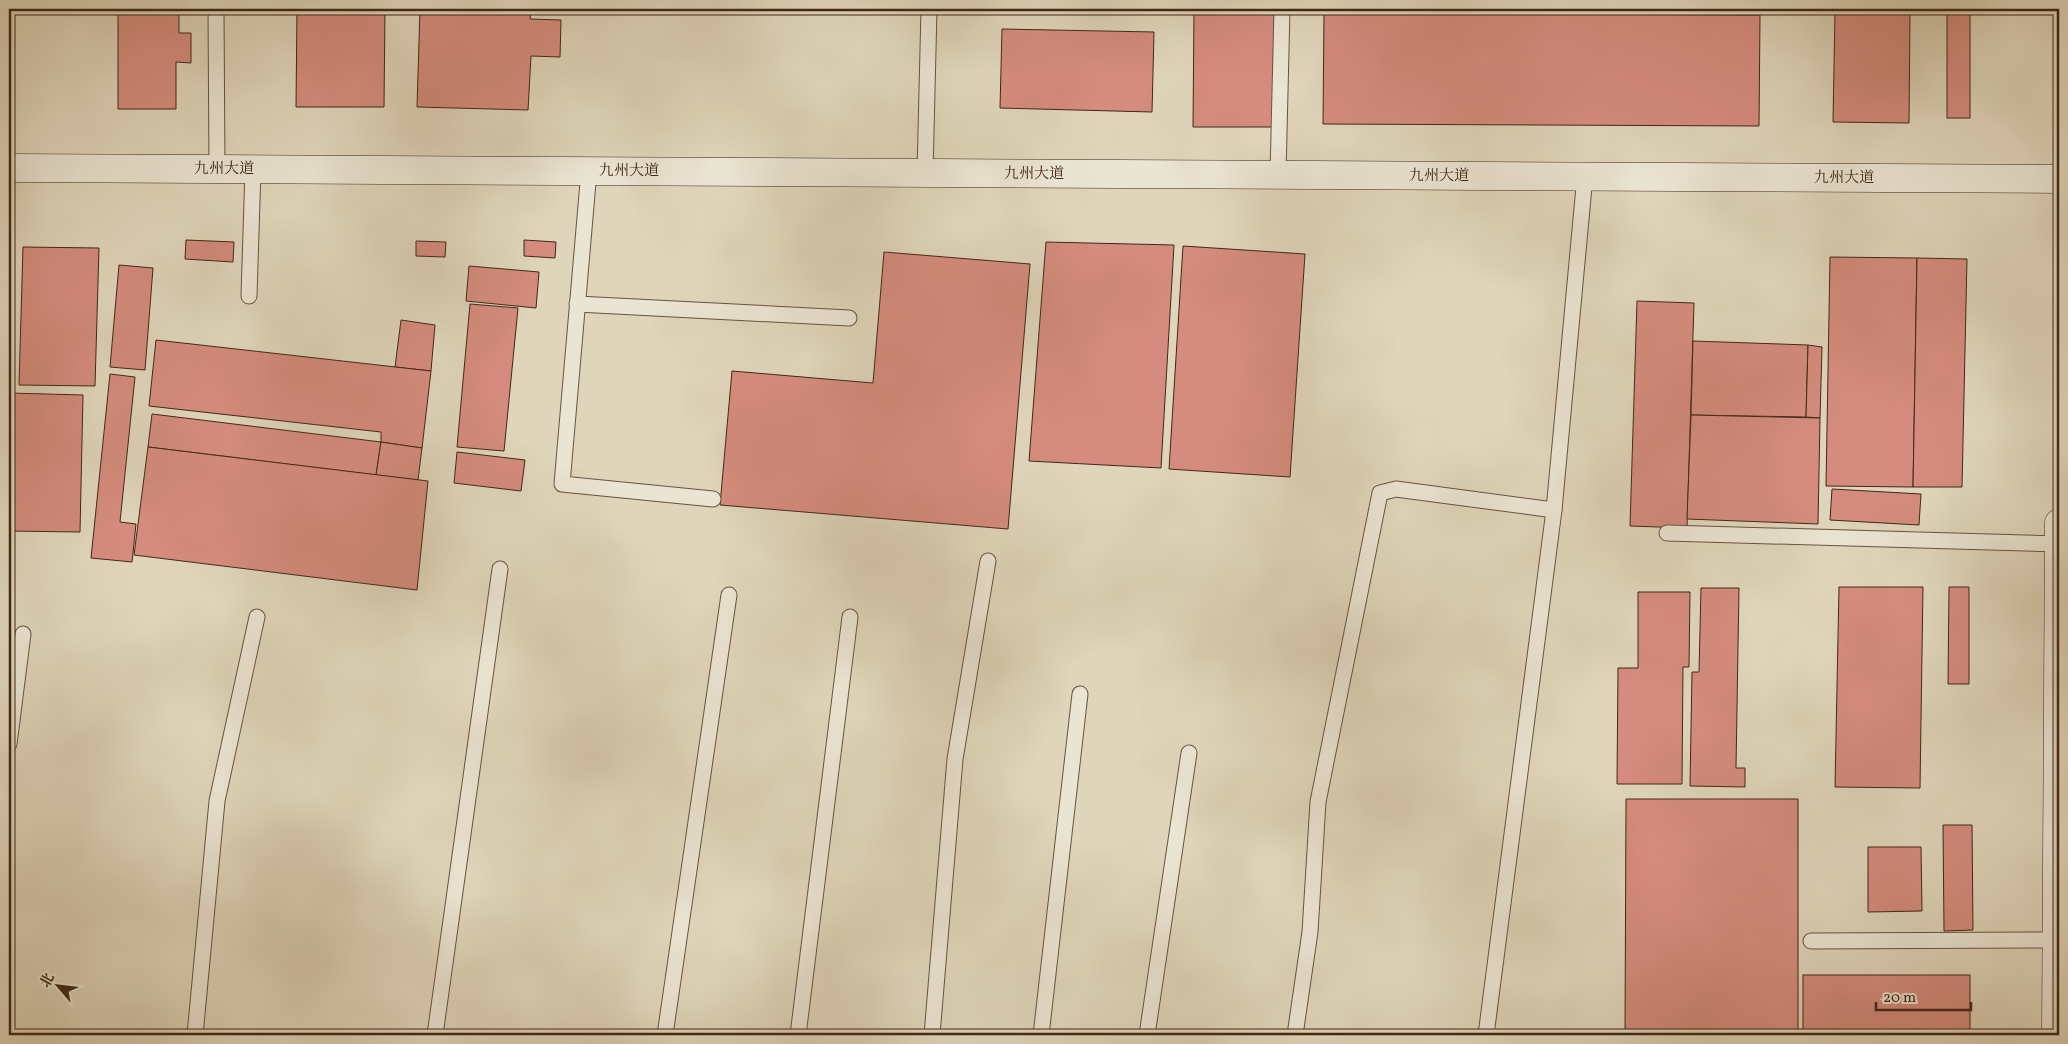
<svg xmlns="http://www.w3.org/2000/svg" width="2068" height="1044" font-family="Vollkorn,'Noto Serif SC',serif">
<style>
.building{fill:#d58c7e;stroke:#402816}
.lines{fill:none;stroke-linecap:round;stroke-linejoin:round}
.lane-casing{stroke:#68533f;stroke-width:17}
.secondary-casing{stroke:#402816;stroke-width:29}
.lane{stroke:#eae4d2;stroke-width:15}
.secondary{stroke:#eae4d2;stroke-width:28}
.labels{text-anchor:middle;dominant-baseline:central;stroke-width:4.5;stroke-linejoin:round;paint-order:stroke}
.street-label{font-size:15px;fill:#402816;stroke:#eae4d2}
</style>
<rect width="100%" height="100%" fill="#dfd5ba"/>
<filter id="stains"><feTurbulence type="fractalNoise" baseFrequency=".004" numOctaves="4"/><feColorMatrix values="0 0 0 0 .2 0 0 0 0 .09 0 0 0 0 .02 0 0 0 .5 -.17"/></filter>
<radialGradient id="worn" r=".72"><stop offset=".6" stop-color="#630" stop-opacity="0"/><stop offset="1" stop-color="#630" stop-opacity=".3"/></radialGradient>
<g class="building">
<polygon points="118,9 179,9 179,33 191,33 191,63 176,62 176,109 118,109"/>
<polygon points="297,9 385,9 384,107 296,107"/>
<polygon points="420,9 531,9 530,19 561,20 560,57 531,56 528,110 417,107"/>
<polygon points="1194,9 1277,9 1275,127 1193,127"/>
<rect x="1947" y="9" width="23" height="109"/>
<polygon points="1835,12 1910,12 1909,123 1833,122"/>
<polygon points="1324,13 1760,15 1759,126 1323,124"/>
<polygon points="1002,29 1154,32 1152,112 1000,108"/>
<polygon points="186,240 234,242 233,262 185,259"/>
<polygon points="524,240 556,242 555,258 524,256"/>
<polygon points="416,241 446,242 445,257 416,256"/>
<polygon points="1046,242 1174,245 1161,468 1029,461"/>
<polygon points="1183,246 1305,254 1290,477 1169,469"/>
<polygon points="23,247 99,248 95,386 19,385"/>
<polygon points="884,252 1030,264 1008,529 720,505 732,371 873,383"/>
<polygon points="1830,257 1917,258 1913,487 1826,486"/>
<polygon points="1917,258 1967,259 1962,487 1913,487"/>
<polygon points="119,265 153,268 145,370 110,367"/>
<polygon points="469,266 539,272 536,308 466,301"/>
<polygon points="1637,301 1694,303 1687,528 1630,526"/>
<polygon points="470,304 518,308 504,451 457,447"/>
<polygon points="401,320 435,325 431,371 395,367"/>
<polygon points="156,340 431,371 422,448 381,442 381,432 149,406"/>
<polygon points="1693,341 1808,345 1806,417 1691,415"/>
<polygon points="1808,345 1822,347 1820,418 1806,417"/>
<polygon points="110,374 135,377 120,522 136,524 132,562 91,558"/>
<polygon points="9,393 83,395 80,532 9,531"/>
<polygon points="152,414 381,442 376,475 148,447"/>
<polygon points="1691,415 1820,418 1818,524 1687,519"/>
<polygon points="381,442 422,448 418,480 376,475"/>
<polygon points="148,447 428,481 417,590 134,555"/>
<polygon points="457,452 525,460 521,491 454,483"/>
<polygon points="1832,489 1921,494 1919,525 1830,520"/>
<polygon points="1839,587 1923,587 1920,788 1835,787"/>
<polygon points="1949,587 1969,587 1969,684 1948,684"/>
<polygon points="1701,588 1739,588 1736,768 1745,768 1745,787 1690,786 1692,672 1699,672"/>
<polygon points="1638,592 1690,592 1689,667 1683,667 1682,784 1617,784 1618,668 1638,668"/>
<polygon points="1626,799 1798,799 1798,1035 1625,1035"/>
<polygon points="1943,825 1972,825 1973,930 1944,931"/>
<polygon points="1868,847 1921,847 1922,911 1868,912"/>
<rect x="1803" y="975" width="167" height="60"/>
</g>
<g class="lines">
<defs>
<g id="lane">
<polyline points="216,9 217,169"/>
<polyline points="589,171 562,484 713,499"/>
<polyline points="925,173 929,9"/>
<polyline points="1278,175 1282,9"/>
<polyline points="249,296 253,169"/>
<polyline points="577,304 849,318"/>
<polyline points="1667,533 2059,544"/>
<polyline points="9,744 23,634"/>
<polyline points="1811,941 2059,940"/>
<polyline points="195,1035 217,801 257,617"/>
<polyline points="435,1035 500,569"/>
<polyline points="665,1035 729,595"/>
<polyline points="798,1035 850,617"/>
<polyline points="932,1035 955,759 988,561"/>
<polyline points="1041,1035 1080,694"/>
<polyline points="1147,1035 1189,753"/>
<polyline points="1295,1035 1310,932 1318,802 1380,493 1396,489 1554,510"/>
<polyline points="1486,1035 1554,510 1585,176"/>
</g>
<g id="secondary">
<polyline points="9,168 2059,179"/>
<polyline points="2056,1035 2059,523"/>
</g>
</defs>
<use href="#lane" class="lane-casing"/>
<use href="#secondary" class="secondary-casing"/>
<use href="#lane" class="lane"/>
<use href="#secondary" class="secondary"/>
</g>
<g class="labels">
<g class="street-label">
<text x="224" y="169">九州大道</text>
<text x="629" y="171">九州大道</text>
<text x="1034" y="174">九州大道</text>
<text x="1439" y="176">九州大道</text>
<text x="1844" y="178">九州大道</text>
</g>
</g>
<rect width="2068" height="1044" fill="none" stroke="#dfd5ba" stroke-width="30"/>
<rect x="10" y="10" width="2048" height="1024" fill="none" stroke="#402816" stroke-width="2.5"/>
<rect x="15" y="15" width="2038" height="1014" fill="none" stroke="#402816"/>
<g transform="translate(58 986) rotate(298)" stroke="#eae4d2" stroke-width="4" paint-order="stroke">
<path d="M0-4L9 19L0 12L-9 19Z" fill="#402816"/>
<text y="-8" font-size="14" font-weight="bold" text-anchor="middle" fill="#402816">北</text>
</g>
<path d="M1876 1002v8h95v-8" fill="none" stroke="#402816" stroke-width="2.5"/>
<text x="1883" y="1002" font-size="15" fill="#402816" stroke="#eae4d2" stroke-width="4" paint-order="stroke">20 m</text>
<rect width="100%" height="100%" filter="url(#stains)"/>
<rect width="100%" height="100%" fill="url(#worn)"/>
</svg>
